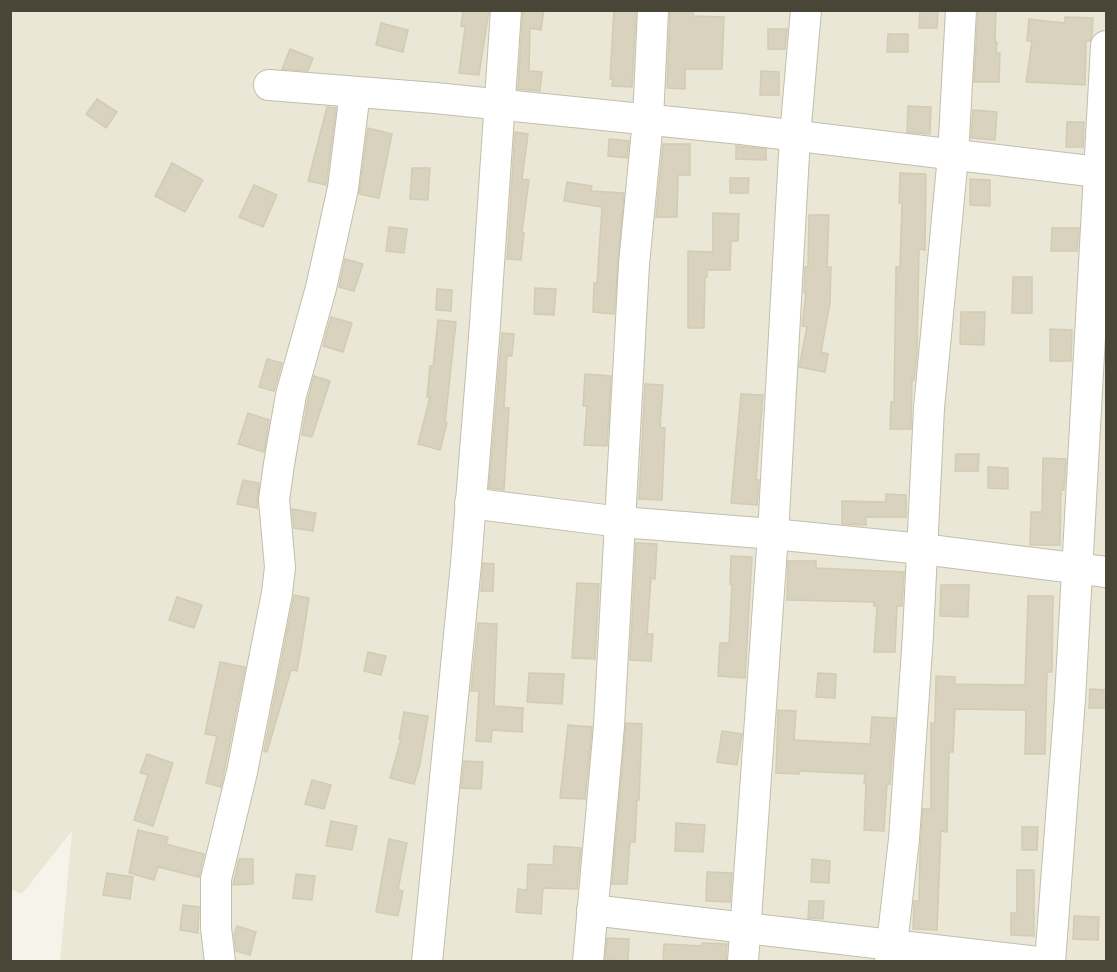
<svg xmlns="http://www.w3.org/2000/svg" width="1117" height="972" font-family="'DejaVu Sans',sans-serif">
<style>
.residential{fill:#eae7d7}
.building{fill:#d8d2be;stroke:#d3ccb1;stroke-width:1.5}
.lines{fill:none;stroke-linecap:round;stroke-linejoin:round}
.minor-casing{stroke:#c2beab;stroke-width:32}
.minor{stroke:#fff;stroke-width:30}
</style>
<rect width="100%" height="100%" fill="#f6f4ea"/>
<polygon class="residential" points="10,11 1106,11 1106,961 60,961 72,831 22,894 11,890"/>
<g class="building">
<polygon points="463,10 489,10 479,75 459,73 465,27 461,26"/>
<polygon points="523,10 544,10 541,30 530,28 529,71 542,72 540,91 518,89"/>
<polygon points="614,10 636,10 632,87 612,86 613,79 610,79"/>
<polygon points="670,10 693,10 693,16 724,17 722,69 685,69 685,89 667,88"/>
<polygon points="920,10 938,10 937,28 919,28"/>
<polygon points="978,10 996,10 995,42 997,42 996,53 1000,53 999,82 974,82"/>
<polygon points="1065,17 1093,18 1092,36 1090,41 1086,41 1085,85 1026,82 1032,41 1027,41 1029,19 1065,23"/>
<polygon points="381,23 408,30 403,52 376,45"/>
<polygon points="768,29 787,29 785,49 768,49"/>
<polygon points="888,34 908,34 908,52 887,52"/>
<polygon points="290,49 313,58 308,71 282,69"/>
<polygon points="761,71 779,72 779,95 760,95"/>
<polygon points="97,99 117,112 106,128 86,114"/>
<polygon points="908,106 931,107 930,134 907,132"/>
<polygon points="327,107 336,108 326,185 308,181"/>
<polygon points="973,110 997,112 995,140 971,138"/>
<polygon points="1067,122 1084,122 1083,147 1066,147"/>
<polygon points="368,128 392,134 379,198 359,194"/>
<polygon points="515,132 528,134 522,179 529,180 522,232 524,233 521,260 507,259"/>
<polygon points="609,139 629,141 627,158 608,156"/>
<polygon points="663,144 690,144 690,175 678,175 677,217 656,217"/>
<polygon points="736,146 766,149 766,160 736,159"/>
<polygon points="172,163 203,180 185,212 155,196"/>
<polygon points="412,168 430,168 428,200 410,199"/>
<polygon points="900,173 926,174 925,250 919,249 917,352 914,380 912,380 911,429 890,429 891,402 894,402 896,267 900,267 902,203 899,203"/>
<polygon points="730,178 749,178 748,193 730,193"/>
<polygon points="970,179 990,180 990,206 970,205"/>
<polygon points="567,182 592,186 591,191 624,193 614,314 593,312 594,283 597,283 602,207 564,201"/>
<polygon points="254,185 277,195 263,227 239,217"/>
<polygon points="713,213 739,214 738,241 731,241 730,270 707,270 707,277 705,277 704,328 688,328 688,251 713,252"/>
<polygon points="809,215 829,215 827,267 831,267 830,303 821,352 828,354 825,372 799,367 807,327 802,326 806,293 804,293 805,267 808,267"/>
<polygon points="389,227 407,229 404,253 386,251"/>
<polygon points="1052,228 1079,228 1077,251 1051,251"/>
<polygon points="345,259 363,264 354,291 339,287"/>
<polygon points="1013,277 1032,277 1032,313 1012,313"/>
<polygon points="535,288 556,289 554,315 534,314"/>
<polygon points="437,289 452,290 451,311 436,310"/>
<polygon points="961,312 985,312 984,345 960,344"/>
<polygon points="331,317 352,323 343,352 323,346"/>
<polygon points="438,320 456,322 445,423 447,423 440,450 418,444 430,397 427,397 430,366 433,366"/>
<polygon points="1050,329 1072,330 1071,361 1050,361"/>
<polygon points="502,333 514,334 512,356 507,356 504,408 509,408 504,490 489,488"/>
<polygon points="267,359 282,363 274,391 259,387"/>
<polygon points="585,374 611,376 607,446 584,445 587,406 583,406"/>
<polygon points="314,376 330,381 312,437 302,435 308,399"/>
<polygon points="645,384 663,385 660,427 665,428 662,500 639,499"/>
<polygon points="741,394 763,395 756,480 759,480 757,505 731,503"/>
<polygon points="248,413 269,420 264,452 238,444"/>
<polygon points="956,454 979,454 978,471 955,471"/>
<polygon points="1043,458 1066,459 1064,490 1061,490 1060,545 1030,545 1031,512 1042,512"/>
<polygon points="988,467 1008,468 1008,489 988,488"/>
<polygon points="243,480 259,483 257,508 237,504"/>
<polygon points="886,494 906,495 906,517 866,517 866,525 842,524 842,501 886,502"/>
<polygon points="292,509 316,513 313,531 294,528"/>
<polygon points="636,543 657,544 655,579 651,578 647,634 653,634 651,661 630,660"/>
<polygon points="731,556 752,557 745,678 718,676 720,643 729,643 732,584 730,584"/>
<polygon points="788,561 816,561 816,568 904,572 902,606 897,606 895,652 874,652 877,606 874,606 874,602 787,600"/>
<polygon points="483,563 494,564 493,591 481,591"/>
<polygon points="577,583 599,584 595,659 572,658"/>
<polygon points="941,585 969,585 968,617 940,616"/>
<polygon points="294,595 309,598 302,643 297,671 291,670 267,752 264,751"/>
<polygon points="1028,596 1053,596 1052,672 1047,672 1045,754 1025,754 1026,710 955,709 953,752 949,752 947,832 941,831 937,930 913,929 914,901 919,901 920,853 923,809 931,809 931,723 935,723 936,676 955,677 955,684 1025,685"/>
<polygon points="177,597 202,605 194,628 169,620"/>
<polygon points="478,623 497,624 494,706 523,708 522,732 492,730 491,742 476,741 479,691 471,691"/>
<polygon points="368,652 386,656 381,675 364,671"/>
<polygon points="220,662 245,667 221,787 206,783 217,736 205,734"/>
<polygon points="529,673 564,674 562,704 527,702"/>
<polygon points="818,673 836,674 835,698 816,697"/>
<polygon points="1090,689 1107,690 1107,708 1089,708"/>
<polygon points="778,710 796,711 794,740 870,744 872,717 895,718 890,784 887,784 884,831 864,830 866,783 864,783 865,774 799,771 799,774 776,773"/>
<polygon points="404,712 428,716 420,764 414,784 390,778 401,739 399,739"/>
<polygon points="626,723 642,724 639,800 637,800 635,842 630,842 627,884 612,884"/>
<polygon points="568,725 592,727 585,799 560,798"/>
<polygon points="722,731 742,734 737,765 717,762"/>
<polygon points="147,754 173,763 153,826 134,820 148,775 140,773"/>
<polygon points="464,761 483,762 481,789 461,788"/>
<polygon points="312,780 331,785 324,809 305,804"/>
<polygon points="331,821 357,826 352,850 326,846"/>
<polygon points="676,823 705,825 703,852 675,851"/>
<polygon points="1022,827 1038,827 1037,850 1022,850"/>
<polygon points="138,830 168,837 166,844 204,854 199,877 158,867 154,880 129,873"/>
<polygon points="389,839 407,843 398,890 403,891 398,916 376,912"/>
<polygon points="554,846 581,848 577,889 543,888 541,914 516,912 518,889 527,890 528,864 553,865"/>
<polygon points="239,859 253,859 253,884 233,885"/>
<polygon points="812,859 830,861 829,883 811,882"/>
<polygon points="1017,870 1034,870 1034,936 1011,935 1011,913 1017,913"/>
<polygon points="707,872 732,873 730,902 706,901"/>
<polygon points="107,873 133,877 130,899 103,895"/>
<polygon points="296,874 315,876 312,900 293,898"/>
<polygon points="809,901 824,901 823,919 808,918"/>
<polygon points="183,905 199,907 198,933 180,930"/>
<polygon points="1074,916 1099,917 1098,940 1073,939"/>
<polygon points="237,926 256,932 250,955 236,951 234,935"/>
<polygon points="607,938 629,939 628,961 605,960"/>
<polygon points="702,943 727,944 726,962 663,962 664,944 702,946"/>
</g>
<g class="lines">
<defs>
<g id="minor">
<polyline points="269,85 435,98 741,129 1106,173"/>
<polyline points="470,503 621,522 773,534 922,549 1106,572"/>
<polyline points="592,910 1038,962"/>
<polyline points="220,962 216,928 216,879 242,772 277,593 280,567 274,500 279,464 291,395 321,288 343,188 355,92"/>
<polyline points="427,962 466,564 484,338 506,10"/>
<polyline points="588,962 609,726 634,264 648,120 653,10"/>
<polyline points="743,962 773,534 795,136 806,10"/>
<polyline points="890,962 904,839 918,635 929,408 953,156 961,10"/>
<polyline points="1050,962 1070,699 1106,46"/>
</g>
</defs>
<use href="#minor" class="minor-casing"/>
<use href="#minor" class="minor"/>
</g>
<rect width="1117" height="972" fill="none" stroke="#4a4637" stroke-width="24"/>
</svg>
